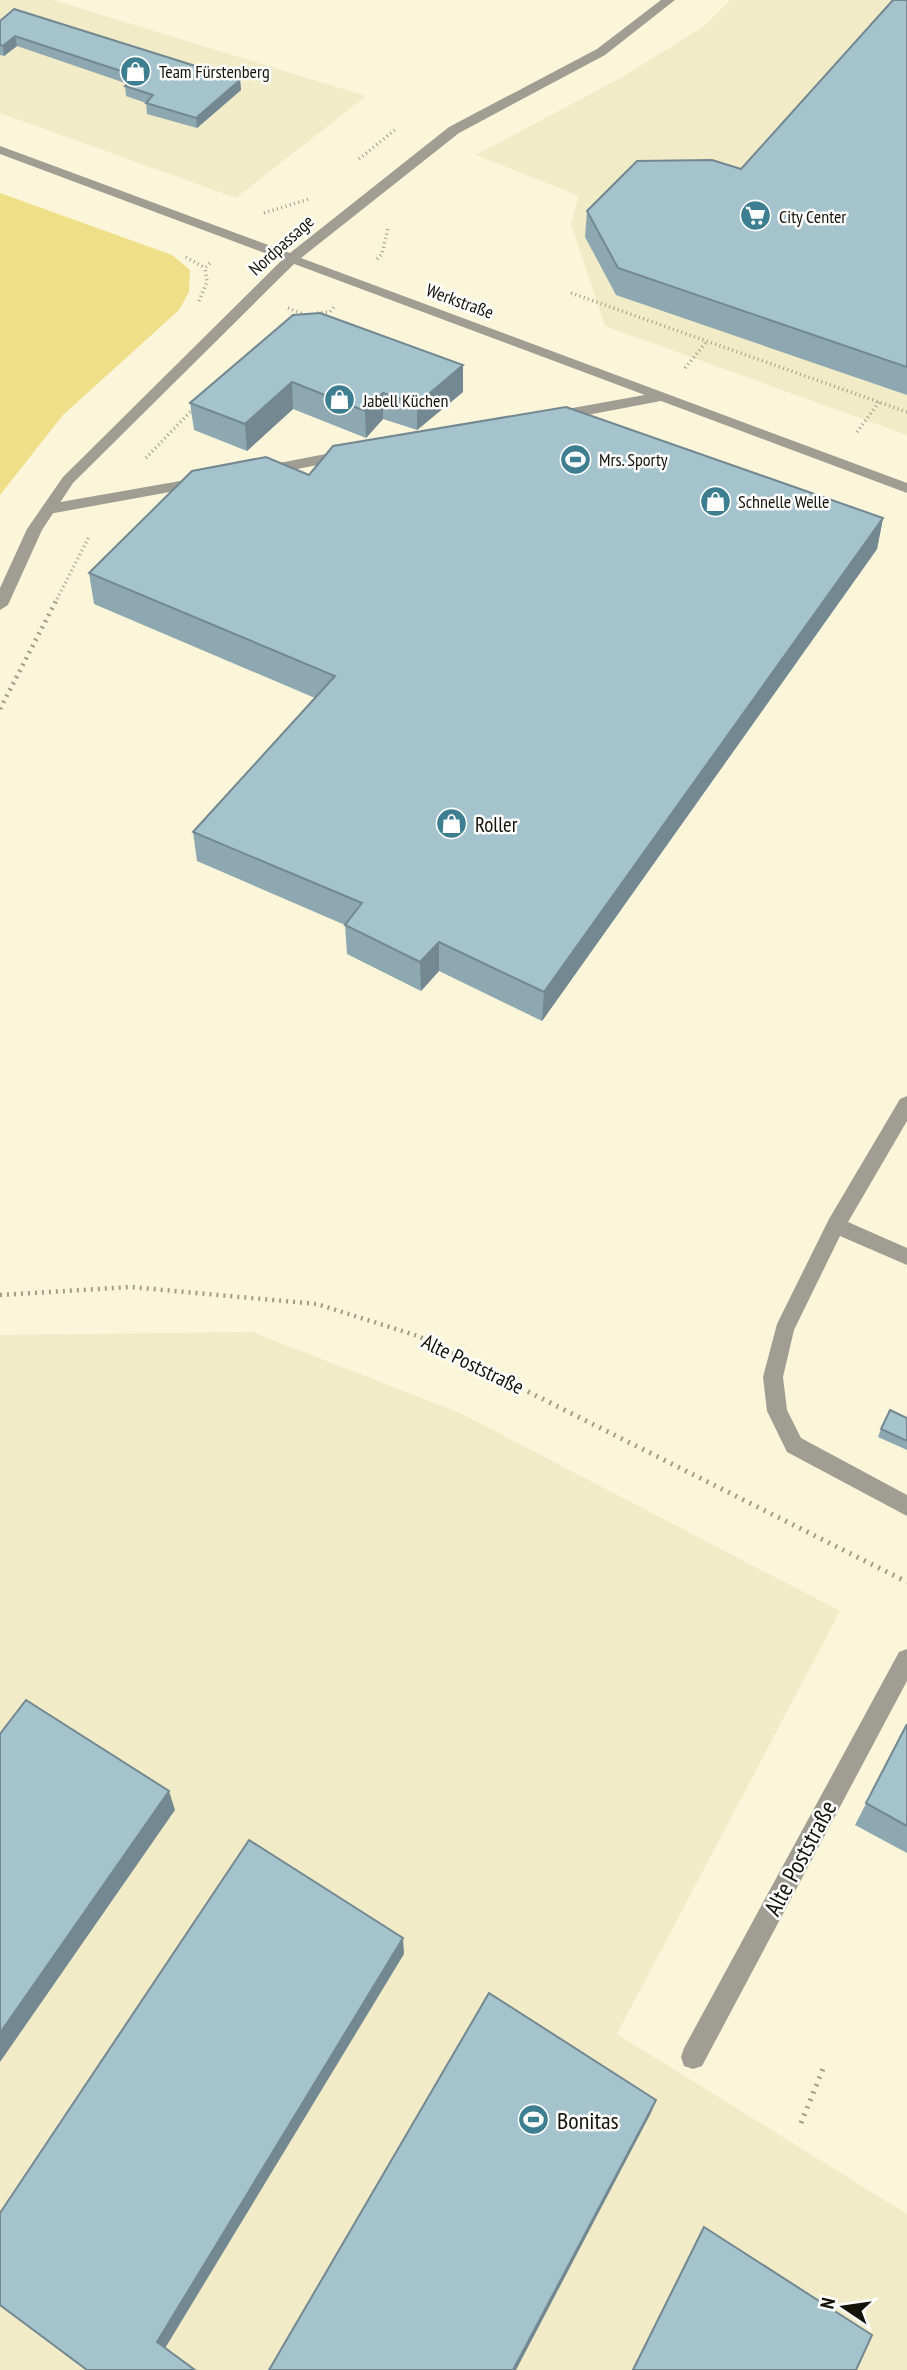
<svg xmlns="http://www.w3.org/2000/svg" width="907" height="2370" font-family="'PT Sans Narrow',sans-serif">
<style>
.built{fill:#f1ebc8}
.green{fill:#efdf89}
.lines{fill:none;stroke-linecap:round;stroke-linejoin:round}
.path-far2{stroke:#a09d88;stroke-width:3.5;stroke-dasharray:1 3.5;stroke-linecap:butt}
.path-far1{stroke:#a09d88;stroke-width:4.5;stroke-dasharray:2 5;stroke-linecap:butt}
.path{stroke:#a09d88;stroke-width:5;stroke-dasharray:2 6;stroke-linecap:butt}
.service{fill:#a09e93;fill-rule:evenodd}
.minor{fill:#a09e93;fill-rule:evenodd}
.tertiary{fill:#a09e93;fill-rule:evenodd}
.wall{fill:#8da8b0}
.shaded-wall{fill:#738890}
.building{fill:#a4c3cd;stroke:#738890;stroke-width:2}
.labels{text-anchor:middle;dominant-baseline:central;stroke-width:5;stroke-linejoin:round;paint-order:stroke}
.far-poi-label{font-size:18px;fill:#141309;stroke:#fff;text-anchor:start}
.far-street-label{font-size:18px;fill:#141309;stroke:#fff}
.poi-label{font-size:21px;fill:#141309;stroke:#fff;text-anchor:start}
.street-label{font-size:21px;fill:#141309;stroke:#fff}
.near-street-label{font-size:24px;fill:#141309;stroke:#fff}
.near-poi-label{font-size:24px;fill:#141309;stroke:#fff;text-anchor:start}
</style>
<rect width="100%" height="100%" fill="#fbf6da"/>
<g class="built">
<polygon points="0,0 53,0 366,96 236,198 0,113"/>
<polygon points="730,0 907,0 907,435 605,326 571,224 579,196 476,155 624,76 703,27"/>
<polygon points="252,1332 460,1413 840,1611 617,2034 907,2214 907,2370 0,2370 0,1335"/>
</g>
<polygon class="green" points="0,193 172,255 190,270 189,292 179,310 63,415 0,495"/>
<g class="lines">
<g class="path-far2">
<polyline points="359,159 396,129"/>
<polyline points="264,213 309,199"/>
<polyline points="186,257 205,268"/>
<polyline points="377,259 382,254 388,228"/>
<polyline points="571,293 907,412"/>
<polyline points="199,301 207,282 205,268 211,262"/>
<polyline points="288,308 306,315"/>
<polyline points="317,313 330,312 334,307"/>
<polyline points="685,368 707,341"/>
<polyline points="857,432 879,402"/>
<polyline points="146,458 193,409"/>
<polyline points="57,599 90,535"/>
</g>
<g class="path-far1">
<polyline points="0,709 58,597"/>
<polyline points="0,1295 131,1287 317,1304 418,1336 488,1371"/>
</g>
<g class="path">
<polyline points="485,1370 907,1582"/>
<polyline points="801,2123 825,2064"/>
</g>
<g class="service">
<polygon points="661,392 666,394 668,397 666,400 556,421 549,416 556,411"/>
<polygon points="347,450 354,455 352,458 263,476 256,471 263,466"/>
<polygon points="203,477 208,479 211,482 208,485 49,514 41,509 49,504"/>
<polygon points="907,1096 907,1121 848,1222 907,1248 907,1265 840,1236 794,1330 783,1377 787,1410 801,1438 907,1495 907,1516 787,1452 767,1411 763,1377 777,1324 829,1219 900,1099"/>
<polygon points="907,1649 907,1681 702,2066 693,2069 684,2066 681,2057 684,2048 899,1652"/>
</g>
<polygon class="minor" points="291,255 298,259 296,262 73,483 42,530 8,605 0,610 0,588 27,529 63,477 286,256"/>
<polygon class="tertiary" points="661,0 675,0 605,55 459,133 301,258 907,483 907,493 0,154 0,146 290,253 449,127 597,49"/>
</g>
<g class="wall">
<polygon points="907,0 907,395 616,295 585,237 587,211 741,169"/>
<polygon points="0,21 240,80 241,90 197,128 147,114 146,103 126,96 125,86 128,84 17,46 4,56 0,55"/>
<polygon points="293,315 463,365 463,392 417,430 383,419 366,438 293,409 247,451 194,430 190,403"/>
<polygon points="309,475 883,518 877,549 542,1021 439,971 421,991 347,954 345,925 197,861 193,832 315,698 94,604 89,573"/>
<polygon points="907,1418 907,1450 878,1437 881,1429"/>
<polygon points="907,1724 907,1853 855,1825"/>
<polygon points="704,2227 856,2370 632,2370"/>
</g>
<g class="shaded-wall">
<polygon points="15,36 17,46 4,56 3,46"/>
<polygon points="240,80 241,90 197,128 196,118"/>
<polygon points="463,365 463,392 417,430 417,404"/>
<polygon points="292,382 293,409 247,451 245,424"/>
<polygon points="383,393 383,419 366,438 365,411"/>
<polygon points="883,518 877,549 542,1021 544,992"/>
<polygon points="439,942 439,971 421,991 420,962"/>
<polygon points="169,1791 175,1810 0,2062 0,2033"/>
<polygon points="403,1938 404,1954 164,2350 157,2342"/>
<polygon points="656,2100 651,2113 516,2370 513,2370"/>
</g>
<g class="building">
<polygon points="893,0 907,0 907,367 618,268 587,211 637,161 712,160 741,169"/>
<polygon points="14,9 240,80 196,118 146,103 153,95 125,86 136,76 15,36 3,46 0,45 0,21"/>
<polygon points="320,313 463,365 417,404 383,393 365,411 292,382 245,424 190,403 293,315"/>
<polygon points="566,407 883,518 544,992 439,942 420,962 345,925 362,903 193,832 335,676 89,573 192,471 266,457 309,475 333,446"/>
<polygon points="890,1410 907,1418 907,1441 881,1429"/>
<polygon points="26,1700 169,1791 0,2033 0,1734"/>
<polygon points="907,1724 907,1826 866,1803"/>
<polygon points="249,1840 403,1938 157,2342 195,2370 87,2370 0,2305 0,2213"/>
<polygon points="489,1993 656,2100 513,2370 269,2370"/>
<polygon points="704,2227 872,2335 856,2370 633,2370"/>
</g>
<defs>
<symbol id="shop-disc" viewBox="-11 -11 22 22"><circle r="9.5" fill="#3d7e90" stroke="#fff"/><path d="M-5-2.5h2.3a2.7 3.5 0 0 1 5.4 0H5L5.5 6h-11ZM-1.5-2.5h3a1.5 2.3 0 0 0-3 0Z" fill="#fff"/></symbol>
<symbol id="supermarket-disc" viewBox="-11 -11 22 22"><circle r="9.5" fill="#3d7e90" stroke="#fff"/><path d="M-6-5.5h2.5l.6 2H6L4.5 2H-2.5L-4.4-4H-6ZM-1.5 3.2a1.3 1.3 0 1 0 .1 0ZM3 3.2a1.3 1.3 0 1 0 .1 0Z" fill="#fff"/></symbol>
<symbol id="stadium-disc" viewBox="-11 -11 22 22"><circle r="9.5" fill="#3d7e90" stroke="#fff"/><path d="M0-5a6.5 5 0 1 0 0 10a6.5 5 0 1 0 0-10ZM-3.5-1.8h7v3.6h-7Z" fill="#fff"/></symbol>
</defs>
<g fill-rule="evenodd">
<use href="#shop-disc" x="118" y="54" width="35" height="35"/>
<use href="#supermarket-disc" x="738" y="198" width="35" height="35"/>
<use href="#shop-disc" x="322" y="382" width="35" height="35"/>
<use href="#stadium-disc" x="558" y="442" width="35" height="35"/>
<use href="#shop-disc" x="698" y="484" width="35" height="35"/>
<use href="#shop-disc" x="434" y="806" width="35" height="35"/>
<use href="#stadium-disc" x="516" y="2102" width="35" height="35"/>
</g>
<g class="labels">
<g class="far-poi-label">
<text x="159" y="71">Team Fürstenberg</text>
<text x="779" y="216">City Center</text>
<text x="363" y="400">Jabell Küchen</text>
<text x="599" y="459">Mrs. Sporty</text>
<text x="738" y="501">Schnelle Welle</text>
</g>
<g class="far-street-label">
<text transform="translate(281 245) rotate(-42)">Nordpassage</text>
<text transform="translate(460 301) rotate(20)">Werkstraße</text>
</g>
<g class="poi-label">
<text x="475" y="824">Roller</text>
</g>
<g class="street-label">
<text transform="translate(473 1364) rotate(26)">Alte Poststraße</text>
</g>
<g class="near-street-label">
<text transform="translate(800 1858) rotate(-62)">Alte Poststraße</text>
</g>
<g class="near-poi-label">
<text x="557" y="2120">Bonitas</text>
</g>
</g>
<g transform="translate(844 2307) rotate(283)" stroke="#ffffff" stroke-width="5" paint-order="stroke">
<path d="M0-5L12 26L0 18L-12 26Z" fill="#141309"/>
<text y="-10" font-size="19" font-weight="bold" text-anchor="middle" fill="#141309">N</text>
</g>
</svg>
